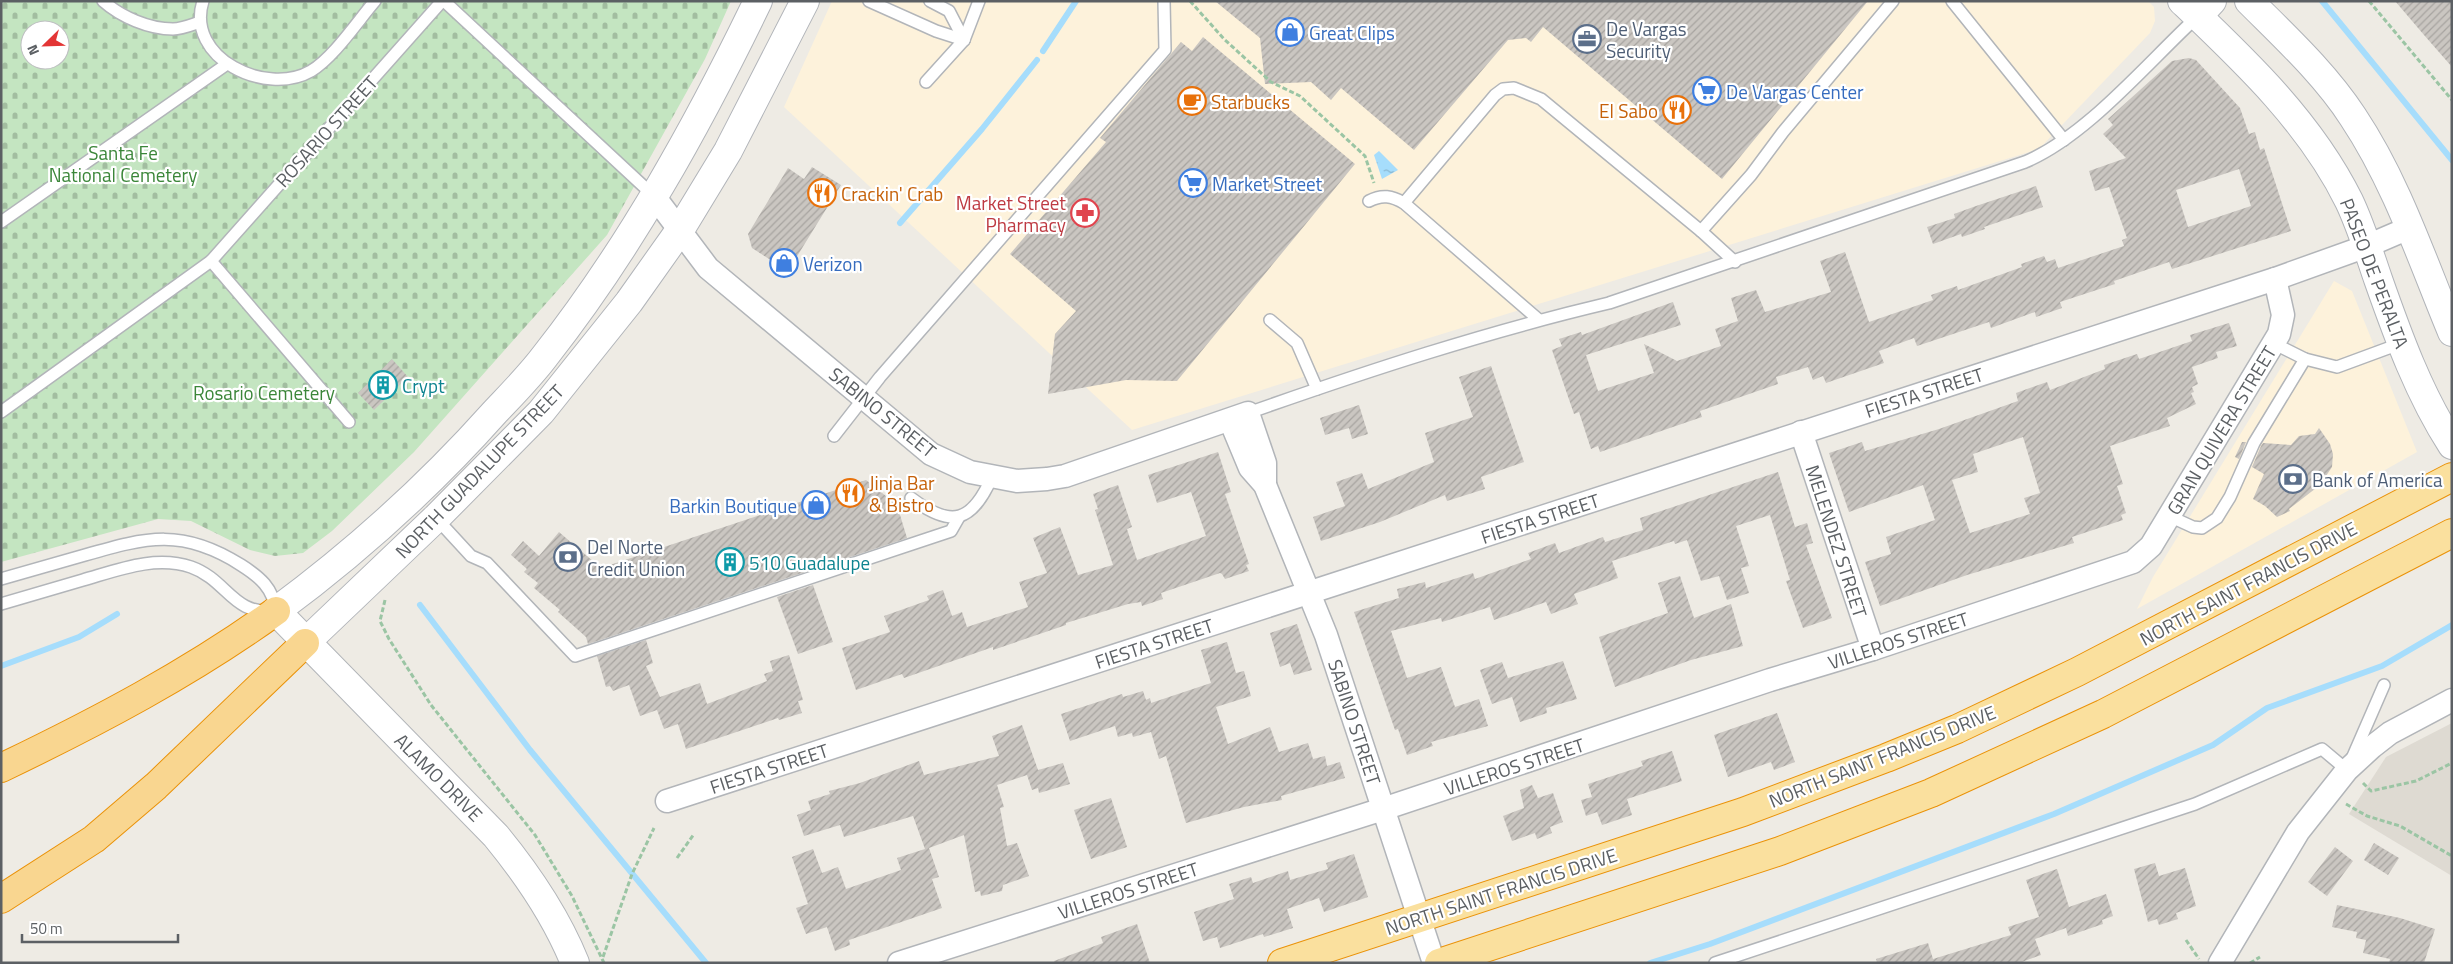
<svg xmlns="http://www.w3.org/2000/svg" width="2453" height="964" font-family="'Titillium Web',sans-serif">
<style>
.commercial{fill:#fdf2db}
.education{fill:#dedad2}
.cemetery{fill:url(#cemetery-stones);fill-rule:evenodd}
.water{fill:url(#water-ripples)}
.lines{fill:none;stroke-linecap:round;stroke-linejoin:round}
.stream{stroke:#a6ddfc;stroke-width:6}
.building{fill:url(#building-hatch);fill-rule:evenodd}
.service-casing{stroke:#b2b5b9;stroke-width:14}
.minor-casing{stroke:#b2b5b9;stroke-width:25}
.tertiary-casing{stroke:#b2b5b9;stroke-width:30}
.secondary-casing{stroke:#b1b4b9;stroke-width:30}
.trunk-casing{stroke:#ea9208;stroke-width:30}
.motorway-casing{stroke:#ea9208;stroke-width:30}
.path{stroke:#9bc5a4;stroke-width:3;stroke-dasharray:5 2.5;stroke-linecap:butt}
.service{stroke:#fff;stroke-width:11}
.minor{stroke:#fff;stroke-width:22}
.tertiary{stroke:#fff;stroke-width:28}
.secondary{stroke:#fff;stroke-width:28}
.trunk{stroke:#fae09e;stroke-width:28}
.motorway{stroke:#f9d690;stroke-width:28}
.labels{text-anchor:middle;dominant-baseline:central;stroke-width:4.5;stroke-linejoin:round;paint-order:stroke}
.service-label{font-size:19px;fill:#4e5e75;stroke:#fff;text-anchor:start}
.shop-label{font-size:19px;fill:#366cbe;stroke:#fff;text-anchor:start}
.food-label{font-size:19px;fill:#c56008;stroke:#fff;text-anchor:start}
.street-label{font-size:19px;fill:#5c6064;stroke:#fff}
.park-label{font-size:19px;fill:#3b8639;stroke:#fff}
.health-label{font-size:19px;fill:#be3a42;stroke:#fff;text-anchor:end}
.culture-label{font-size:19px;fill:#0d838f;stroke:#fff;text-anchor:start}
</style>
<defs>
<pattern id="cemetery-stones" width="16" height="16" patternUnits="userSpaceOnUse" patternTransform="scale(1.25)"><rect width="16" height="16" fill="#c4e5c1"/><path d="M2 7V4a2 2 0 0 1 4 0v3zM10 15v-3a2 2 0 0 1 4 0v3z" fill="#a2bda0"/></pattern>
<pattern id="water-ripples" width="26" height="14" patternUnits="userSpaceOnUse" patternTransform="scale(1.25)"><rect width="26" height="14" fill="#a6ddfc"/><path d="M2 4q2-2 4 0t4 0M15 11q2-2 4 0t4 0" fill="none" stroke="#8ab7d0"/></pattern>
<pattern id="building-hatch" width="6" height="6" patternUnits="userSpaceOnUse" patternTransform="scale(1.25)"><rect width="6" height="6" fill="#cac6c1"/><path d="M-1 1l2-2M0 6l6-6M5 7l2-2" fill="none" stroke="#a7a4a0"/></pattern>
</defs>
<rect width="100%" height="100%" fill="#eeebe4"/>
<g class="commercial">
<polygon points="832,1 2148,1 2154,7 2155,21 2150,33 2039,149 1132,430 784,107"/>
<polygon points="2334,281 2352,291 2417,452 2137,609 2153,577"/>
</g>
<polygon class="education" points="2452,723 2452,876 2349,814 2386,757"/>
<path class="cemetery" d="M1 1H731L705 59 607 235 414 452 332 531 303 553 275 556 250 550 191 521 158 519 1 562ZM30 30H60V60H30Z"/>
<polygon class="water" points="1379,151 1398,170 1382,179 1374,155"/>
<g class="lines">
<g class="stream">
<polyline points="2322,1 2452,160"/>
<polyline points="1043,51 1076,1"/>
<polyline points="900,223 982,129 1037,60"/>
<polyline points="420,605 530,750 706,963"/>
<polyline points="1,666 79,637 117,614"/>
<polyline points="1650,963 1710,944 2054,814 2213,745 2267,708 2382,666 2452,625"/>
</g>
</g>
<g class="building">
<polygon points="1215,1 1868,1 1722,179 1543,27 1531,42 1526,38 1508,40 1414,150 1341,88 1331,100 1311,82 1265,84 1260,38"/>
<polygon points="2395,1 2452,1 2452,67 2424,35"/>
<polygon points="1203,37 1355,164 1177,381 1126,380 1048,394 1055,334 1076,311 1010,254 1106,142 1100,138 1181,42 1192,51"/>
<path d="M2189 58 2196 60 2240 108 2249 134 2255 132 2260 150 2264 148 2291 231 2172 269 2169 262 2114 281 2115 284 2060 302 2062 308 2036 317 2035 312 1991 328 1989 322 1917 346 1914 338 1879 351 1884 363 1826 383 1823 376 1813 380 1808 367 1776 377 1778 384 1700 411 1702 417 1600 452 1598 446 1591 449 1579 412 1574 414 1552 350 1562 346 1559 339 1581 332 1582 335 1673 302 1681 325 1586 355 1598 391 1654 373 1644 344 1677 361 1721 346 1715 329 1738 321 1731 298 1756 290 1765 312 1831 292 1820 261 1845 252 1869 322 1933 300 1931 295 1957 286 1958 290 2022 267 2021 264 2044 256 2047 262 2055 259 2058 268 2124 246 2122 240 2127 238 2109 187 2095 191 2089 171 2126 158 2103 134 2113 125 2108 119 2172 61ZM2239 169 2251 206 2188 227 2176 190Z"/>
<polygon points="812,167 841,185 788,271 752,248 748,234 788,168 804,179"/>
<polygon points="2036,186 2043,207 1984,227 1985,229 1962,237 1961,234 1933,244 1927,227 1955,218 1954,214 1976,206"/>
<path d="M2229 323 2237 346 2216 352 2218 358 2192 367 2198 384 2192 387 2194 392 2191 393 2196 404 2167 418 2170 426 2110 446 2123 484 2117 486 2126 513 2121 515 2123 520 2072 537 2074 543 1967 575 1880 606 1865 562 1891 554 1886 537 1935 520 1923 485 1849 512 1829 453 1862 442 1865 451 1939 429 2018 401 2016 393 2047 382 2050 390 2105 369 2104 365 2137 354 2139 359 2192 341 2190 335ZM2023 437 2040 493 2024 498 2030 514 1970 533 1952 480 1978 472 1973 454Z"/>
<polygon points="392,359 408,377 374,410 358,393"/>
<polygon points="1491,366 1524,462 1481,477 1485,489 1447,501 1445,495 1380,522 1321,541 1313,517 1345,506 1336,482 1362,473 1368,489 1434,462 1425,433 1473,417 1459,377"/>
<polygon points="1359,405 1368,434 1352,439 1349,428 1325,435 1320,418"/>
<polygon points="2319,428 2330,444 2333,454 2332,467 2320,485 2289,509 2290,511 2277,517 2265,506 2253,499 2264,474 2252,467 2261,446 2263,443 2291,445 2299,436 2315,434"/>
<polygon points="2242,442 2246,442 2239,459 2235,457"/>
<polygon points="1218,452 1231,492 1225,494 1249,564 1246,565 1249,571 1225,579 1222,574 1220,573 1161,593 1163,599 1142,606 1141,602 1128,604 1066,623 1066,625 1022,640 993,650 993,647 904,678 902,674 856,690 842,648 890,632 884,616 929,600 927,596 943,590 952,616 962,612 967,627 1028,607 1019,582 1047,573 1033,538 1060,527 1078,575 1113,565 1095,510 1098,509 1093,494 1118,485 1132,527 1127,529 1137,560 1206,536 1191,492 1157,503 1148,475"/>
<polygon points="1778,472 1795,527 1807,523 1813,543 1806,545 1832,618 1803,628 1786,581 1790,580 1770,515 1736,526 1749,566 1741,568 1749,593 1727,600 1719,576 1701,581 1687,540 1675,544 1674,541 1612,561 1618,578 1574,594 1578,604 1551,614 1546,602 1494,620 1490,607 1442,622 1441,618 1391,631 1407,678 1441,667 1455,707 1479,699 1488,726 1431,742 1433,746 1407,755 1398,729 1395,730 1354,612 1399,598 1397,589 1425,582 1426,588 1473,573 1475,579 1531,559 1528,553 1555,543 1559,553 1603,537 1605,542 1643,530 1640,518"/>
<polygon points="866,480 897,505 907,538 588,644 586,637 558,612 560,610 534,588 538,583 524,572 527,569 511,555 523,541 539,556 559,532 601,568"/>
<polygon points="1680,576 1694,618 1731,604 1743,646 1691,660 1615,687 1599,637 1668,613 1658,583"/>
<polygon points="813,585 833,642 798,654 777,597"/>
<polygon points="1297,624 1312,670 1294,675 1290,663 1280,667 1270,633"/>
<polygon points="646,640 653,663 646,666 660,697 700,683 707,704 767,681 764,674 773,671 770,661 789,655 803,700 798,701 802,713 779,720 778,718 686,749 678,724 664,729 657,710 640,716 629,685 613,691 610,686 606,687 597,656"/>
<polygon points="1227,642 1236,673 1244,671 1251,696 1216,707 1228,744 1270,727 1279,752 1308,743 1313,759 1325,756 1327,766 1340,762 1345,778 1281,796 1282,800 1244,807 1186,823 1166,756 1159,759 1151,732 1133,737 1132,733 1118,737 1115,726 1070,741 1061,714 1122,694 1123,697 1143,691 1146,700 1150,698 1151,703 1211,683 1201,650"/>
<polygon points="1563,661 1577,699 1546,708 1547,713 1520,722 1512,697 1492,704 1480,670 1502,662 1508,678"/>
<polygon points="1777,713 1795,762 1774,770 1771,762 1728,777 1714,735"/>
<polygon points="1022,725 1038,770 1063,763 1070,784 1039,793 1038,788 1032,790 1027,775 997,785 1004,807 1000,808 1007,846 1017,843 1029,876 1003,885 1002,891 981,896 980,891 975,892 964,835 929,848 939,877 932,879 942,908 849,940 850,945 835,951 827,927 806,934 796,908 808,904 792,857 813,849 822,873 838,867 846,889 901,870 897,858 925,849 913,816 844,837 840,825 804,836 797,815 811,810 808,801 830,794 829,791 860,783 919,761 924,775 999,756 992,736"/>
<polygon points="1672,751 1682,781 1627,799 1632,815 1602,825 1597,812 1586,816 1581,800 1592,797 1588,784 1643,766 1641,761"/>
<polygon points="1532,785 1538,798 1553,793 1563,822 1550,827 1552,833 1537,839 1535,833 1512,841 1503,816 1524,808 1520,790"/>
<polygon points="1111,798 1127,847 1091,859 1074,810"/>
<polygon points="2374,843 2399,858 2388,875 2364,860"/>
<polygon points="2335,847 2353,861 2327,896 2308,882"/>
<polygon points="1354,854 1368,897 1324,912 1319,898 1287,909 1293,928 1264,937 1263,934 1220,948 1217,937 1203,941 1194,912 1234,899 1229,884 1251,877 1253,883 1288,871 1290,880 1328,869 1326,863"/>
<polygon points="2155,863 2159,876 2185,868 2196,906 2176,913 2178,919 2159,925 2157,919 2148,922 2134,869"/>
<polygon points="2057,869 2069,907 2106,894 2113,916 2102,920 2103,924 2068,936 2066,928 2035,939 2041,955 2019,963 1877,963 1876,959 1928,943 1933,959 2011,935 2008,927 2039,917 2026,880"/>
<polygon points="2337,905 2400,918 2435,929 2424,963 2389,963 2390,959 2363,953 2366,940 2356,938 2357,932 2332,927"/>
<polygon points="1137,924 1150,963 1055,963 1054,961 1103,943 1101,937"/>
</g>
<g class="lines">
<defs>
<g id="service">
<path d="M103 1C121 17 149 29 173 29 182 29 191 25 200 22"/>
<path d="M203 1C185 58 266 97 311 71 334 57 357 22 375 1"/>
<polyline points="444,1 654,196"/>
<polyline points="869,1 936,31 964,40"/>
<polyline points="930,1 949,11 964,40"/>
<polyline points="1952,1 2064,140"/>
<polyline points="926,82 964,40 979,1"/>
<path d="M1369 201C1382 194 1392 196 1404 203L1539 320"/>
<polyline points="1404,203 1495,95 1503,89 1514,88 1541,99 1701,231"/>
<polyline points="1,222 227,64"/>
<polyline points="211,261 349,422"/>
<polyline points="1735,262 1701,231 1751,175 1783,132 1893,1"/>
<polyline points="1270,320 1297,343 1317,389"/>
<polyline points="2273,343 2305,359 2337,367 2402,343"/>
<polyline points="1,412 211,261 442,1"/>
<path d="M1248 413C1367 371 1486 332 1609 303L2025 162C2087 136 2147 63 2198 16"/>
<polyline points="834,436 880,377 1165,50 1164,1"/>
<path d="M911 498C952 529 972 522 992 477"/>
<polyline points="2169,516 2193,527 2202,528 2217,518 2230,497 2254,443 2305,359"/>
<polyline points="436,518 471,556 487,563 575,656 951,531 959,517"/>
<path d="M1 579C29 571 57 563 85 555 147 537 183 528 241 565 260 577 273 588 276 611 232 616 228 580 191 567 155 555 118 570 83 580 55 588 28 596 1 604"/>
<polyline points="1715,963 2195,804 2322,749 2347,770 2384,685"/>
</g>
<g id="minor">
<polyline points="654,196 708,268 931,454 970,472 1017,481 1047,479 1065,476 1248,413 1265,463 1265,485"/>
<polyline points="1230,420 1250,468 1265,485 1326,635 1434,963"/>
<polyline points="1801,432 1873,649"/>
<polyline points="667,801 2275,279 2367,246 2409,228"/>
<polyline points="899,963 1383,809 1770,680 1873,649 2133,562 2151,546 2279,334 2283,315 2275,279"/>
<polyline points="2220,963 2298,832 2347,770 2372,747 2390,733 2452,700"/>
</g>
<g id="tertiary">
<polyline points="2198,16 2212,1"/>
<path d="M276 611 496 836C528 875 556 916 575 963"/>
</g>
<g id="secondary">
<path d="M2182 1C2245 61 2310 122 2349 201 2361 226 2369 253 2378 279 2398 336 2419 394 2452 445"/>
<path d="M2249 1C2286 38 2325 74 2353 117 2397 183 2422 260 2452 332"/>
<path d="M276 611C356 552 429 486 495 412 512 394 530 376 545 356 630 248 698 125 758 1"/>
<polyline points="305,643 436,518 541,412 629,302 680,230 728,151 805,1"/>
</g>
<g id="trunk">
<polyline points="1282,963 1743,812 1886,758 1957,729 2077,672 2452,477"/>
<polyline points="1439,963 1780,851 1931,793 2103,714 2452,533"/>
</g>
<g id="motorway">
<path d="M1 768C97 722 190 673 276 611"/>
<polyline points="1,899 94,839 156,786 305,643"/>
</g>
</defs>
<use href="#service" class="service-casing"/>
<use href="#minor" class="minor-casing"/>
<use href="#tertiary" class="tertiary-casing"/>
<use href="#secondary" class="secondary-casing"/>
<use href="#trunk" class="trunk-casing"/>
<use href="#motorway" class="motorway-casing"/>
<g class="path">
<polyline points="1190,1 1224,39 1271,82 1300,96 1365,156 1374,183"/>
<polyline points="2369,1 2452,100"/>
<polyline points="385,600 380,621 389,639 431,705 535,835 572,896 604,963"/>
<polyline points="2363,783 2371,791 2416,781 2452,763"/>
<polyline points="2346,804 2367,816 2400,826 2452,856"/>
<polyline points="677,858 694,834"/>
<polyline points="2186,940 2199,959"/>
<polyline points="603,957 632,874 654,828"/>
<polyline points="2250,963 2260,957"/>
</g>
<use href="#service" class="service"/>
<use href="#minor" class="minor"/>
<use href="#tertiary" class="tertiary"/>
<use href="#secondary" class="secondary"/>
<use href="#trunk" class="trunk"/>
<use href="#motorway" class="motorway"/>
</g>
<defs>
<symbol id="shop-ring" viewBox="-11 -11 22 22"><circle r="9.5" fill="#fff" stroke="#3f7fe0" stroke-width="1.5"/><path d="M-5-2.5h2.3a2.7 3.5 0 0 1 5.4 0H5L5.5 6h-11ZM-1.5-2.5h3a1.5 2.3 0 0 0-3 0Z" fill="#3f7fe0"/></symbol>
<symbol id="office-ring" viewBox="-11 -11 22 22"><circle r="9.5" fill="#fff" stroke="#5c6f8a" stroke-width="1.5"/><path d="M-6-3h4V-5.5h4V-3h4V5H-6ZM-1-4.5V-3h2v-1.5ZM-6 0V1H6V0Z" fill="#5c6f8a"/></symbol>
<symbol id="supermarket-ring" viewBox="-11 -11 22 22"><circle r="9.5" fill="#fff" stroke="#3f7fe0" stroke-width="1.5"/><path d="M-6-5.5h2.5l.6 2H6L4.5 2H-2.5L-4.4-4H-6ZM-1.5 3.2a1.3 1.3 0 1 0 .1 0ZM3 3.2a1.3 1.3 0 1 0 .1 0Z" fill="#3f7fe0"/></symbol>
<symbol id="cafe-ring" viewBox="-11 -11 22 22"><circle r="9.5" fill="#fff" stroke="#e8710a" stroke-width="1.5"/><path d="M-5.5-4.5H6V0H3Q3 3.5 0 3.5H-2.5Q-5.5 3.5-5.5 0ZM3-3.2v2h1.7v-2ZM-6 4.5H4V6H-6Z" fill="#e8710a"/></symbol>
<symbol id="restaurant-ring" viewBox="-11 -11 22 22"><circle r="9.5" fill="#fff" stroke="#e8710a" stroke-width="1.5"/><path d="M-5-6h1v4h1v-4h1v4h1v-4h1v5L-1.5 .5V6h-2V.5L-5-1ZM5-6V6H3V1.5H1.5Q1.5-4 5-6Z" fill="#e8710a"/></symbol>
<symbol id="pharmacy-ring" viewBox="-11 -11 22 22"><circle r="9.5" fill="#fff" stroke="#e0444e" stroke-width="1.5"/><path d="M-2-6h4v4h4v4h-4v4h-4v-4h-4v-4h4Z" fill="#e0444e"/></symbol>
<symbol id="building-ring" viewBox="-11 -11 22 22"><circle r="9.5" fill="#fff" stroke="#0f9aa8" stroke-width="1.5"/><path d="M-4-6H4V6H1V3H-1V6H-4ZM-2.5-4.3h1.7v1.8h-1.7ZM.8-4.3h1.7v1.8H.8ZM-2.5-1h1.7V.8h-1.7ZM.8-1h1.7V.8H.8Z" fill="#0f9aa8"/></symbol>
<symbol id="bank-ring" viewBox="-11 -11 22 22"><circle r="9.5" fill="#fff" stroke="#5c6f8a" stroke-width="1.5"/><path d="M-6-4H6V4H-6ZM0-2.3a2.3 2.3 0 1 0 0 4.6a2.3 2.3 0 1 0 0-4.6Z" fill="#5c6f8a"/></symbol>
</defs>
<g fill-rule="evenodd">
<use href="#shop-ring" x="1274" y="16" width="32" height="32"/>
<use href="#office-ring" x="1571" y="23" width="32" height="32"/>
<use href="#supermarket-ring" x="1691" y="75" width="32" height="32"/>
<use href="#cafe-ring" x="1176" y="85" width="32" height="32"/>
<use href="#restaurant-ring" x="1661" y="94" width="32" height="32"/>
<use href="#supermarket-ring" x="1177" y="167" width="32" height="32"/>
<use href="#restaurant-ring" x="806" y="177" width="32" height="32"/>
<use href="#pharmacy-ring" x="1069" y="197" width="32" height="32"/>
<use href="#shop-ring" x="768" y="247" width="32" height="32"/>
<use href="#building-ring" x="367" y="369" width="32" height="32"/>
<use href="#bank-ring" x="2277" y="463" width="32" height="32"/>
<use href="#restaurant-ring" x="834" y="477" width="32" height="32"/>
<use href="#shop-ring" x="800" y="489" width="32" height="32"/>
<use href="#bank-ring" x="552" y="541" width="32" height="32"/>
<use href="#building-ring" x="714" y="546" width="32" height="32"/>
</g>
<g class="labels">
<g class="service-label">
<text x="1606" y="28">De Vargas<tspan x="1606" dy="22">Security</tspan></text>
<text x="2312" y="479">Bank of America</text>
<text x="587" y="546">Del Norte<tspan x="587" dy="22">Credit Union</tspan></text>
</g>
<g class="shop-label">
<text x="1309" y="32">Great Clips</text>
<text x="1726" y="91">De Vargas Center</text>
<text x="1212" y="183">Market Street</text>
<text x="803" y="263">Verizon</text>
<text x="797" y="505" text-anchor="end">Barkin Boutique</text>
</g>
<g class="food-label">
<text x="1211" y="101">Starbucks</text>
<text x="1658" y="110" text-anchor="end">El Sabo</text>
<text x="841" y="193">Crackin' Crab</text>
<text x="869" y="482">Jinja Bar<tspan x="869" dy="22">&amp; Bistro</tspan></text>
</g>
<g class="street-label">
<text transform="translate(326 131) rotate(-48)">ROSARIO STREET</text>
<text transform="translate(2375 273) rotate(69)">PASEO DE PERALTA</text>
<text transform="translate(1924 392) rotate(-18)">FIESTA STREET</text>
<text transform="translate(883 412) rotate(39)">SABINO STREET</text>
<text transform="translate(2221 430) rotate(-59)">GRAN QUIVERA STREET</text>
<text transform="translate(479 471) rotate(-46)">NORTH GUADALUPE STREET</text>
<text transform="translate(1540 518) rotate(-18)">FIESTA STREET</text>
<text transform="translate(1837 541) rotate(72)">MELENDEZ STREET</text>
<text transform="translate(2248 583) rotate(-28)">NORTH SAINT FRANCIS DRIVE</text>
<text transform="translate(1898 640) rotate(-18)">VILLEROS STREET</text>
<text transform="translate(1154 643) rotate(-18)">FIESTA STREET</text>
<text transform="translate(1355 722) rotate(72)">SABINO STREET</text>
<text transform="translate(1882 756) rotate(-22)">NORTH SAINT FRANCIS DRIVE</text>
<text transform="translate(1514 766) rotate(-18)">VILLEROS STREET</text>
<text transform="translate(769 768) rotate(-18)">FIESTA STREET</text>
<text transform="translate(439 777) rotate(45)">ALAMO DRIVE</text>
<text transform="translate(1128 890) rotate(-18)">VILLEROS STREET</text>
<text transform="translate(1501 891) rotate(-18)">NORTH SAINT FRANCIS DRIVE</text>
</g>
<g class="park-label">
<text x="123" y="152">Santa Fe<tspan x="123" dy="22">National Cemetery</tspan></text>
<text x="264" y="392">Rosario Cemetery</text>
</g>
<g class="health-label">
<text x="1066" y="202">Market Street<tspan x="1066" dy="22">Pharmacy</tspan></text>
</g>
<g class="culture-label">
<text x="402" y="385">Crypt</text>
<text x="749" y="562">510 Guadalupe</text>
</g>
</g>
<rect width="2453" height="964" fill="none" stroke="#5c6064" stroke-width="5"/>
<g transform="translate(45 45) rotate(247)"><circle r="24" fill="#ffffff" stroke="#bebfc1"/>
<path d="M0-4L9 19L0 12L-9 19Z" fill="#e33535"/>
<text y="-8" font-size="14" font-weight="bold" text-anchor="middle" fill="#5c6064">N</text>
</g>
<path d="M22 934v8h156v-8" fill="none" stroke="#5c6064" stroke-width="2.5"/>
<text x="30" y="934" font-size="15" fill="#5c6064" stroke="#ffffff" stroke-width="4" paint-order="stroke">50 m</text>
</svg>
